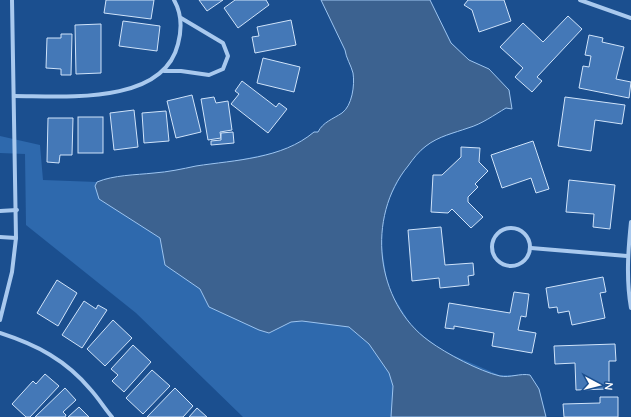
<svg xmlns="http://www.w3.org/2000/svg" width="631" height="417" font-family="Quicksand,sans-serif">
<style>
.green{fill:#2e69ad}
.water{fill:#3c6290;stroke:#9cc4f0}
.building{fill:#4478b7;stroke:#cfe3fa}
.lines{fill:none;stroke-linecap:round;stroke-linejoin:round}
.minor{stroke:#a9c9ee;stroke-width:4}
</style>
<rect width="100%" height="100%" fill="#1b4f8f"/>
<path class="green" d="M321 0H430L451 42 469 60 489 69 509 90 512 109 506 108 481 123 435 140 426 146 416 155 403 172 390 197 383 218 381 241 388 288 413 328 443 351 499 375H530L539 389 546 417H243L136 313 26 225 25 154 0 153V136L40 145 43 180 97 182 107 178 164 172 229 162 281 151 294 146 314 132H318C323 122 333 119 342 113 352 106 355 85 353 73 351 65 346 59 345 50Z"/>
<path class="water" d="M321 0H430L451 43 469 60 489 69 509 90 512 109 506 108C494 115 482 124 468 128 454 133 439 136 426 146 419 151 413 159 408 166 366 217 375 302 429 341 447 354 479 371 500 376 510 378 520 373 530 375L539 389 546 417H391L393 386 389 373 369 344 349 327 302 321 291 322 269 333 259 330 209 307 200 289 165 265 160 238 99 199 95 186 97 182C114 175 135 175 154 173 168 172 182 169 196 166 235 160 282 159 314 132H318C323 122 333 119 342 113 352 106 355 85 353 73 351 65 346 58 345 50Z"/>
<g class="building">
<polygon points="106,0 154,0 151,19 104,13"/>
<polygon points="199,0 223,0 207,11"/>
<polygon points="235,0 266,0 269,5 238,28 224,8"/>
<polygon points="468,0 504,0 511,21 479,32 472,10 464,5"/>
<polygon points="568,16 582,29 537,77 542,81 532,92 515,77 523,68 500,47 523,23 543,42"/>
<polygon points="291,20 296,45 255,53 252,37 259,36 257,27"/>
<polygon points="123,21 160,26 157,51 119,46"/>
<polygon points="101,24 101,73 76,74 75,25"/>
<polygon points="61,34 72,34 71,75 61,75 61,69 46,68 47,38 61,38"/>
<polygon points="589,35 603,38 602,42 624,47 616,79 631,82 629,98 579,88 583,66 589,67 591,56 585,55"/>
<polygon points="263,58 300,67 294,92 257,83"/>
<polygon points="242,81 276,107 279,103 287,109 268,133 231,104 239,94 235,91"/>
<polygon points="192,95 201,132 176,138 167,101"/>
<polygon points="214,97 216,103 228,101 232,130 220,132 221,138 208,140 201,99"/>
<polygon points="565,97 625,105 622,124 595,120 591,151 558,146"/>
<polygon points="134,110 138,147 114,150 110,113"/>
<polygon points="166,111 169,141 144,143 142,113"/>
<rect x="78" y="117" width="25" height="36"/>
<polygon points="48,118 73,118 72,155 60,155 59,163 47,162"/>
<polygon points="233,132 234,143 211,145 211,141 221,140 221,133"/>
<polygon points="533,141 549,189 536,193 531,178 502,188 491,155"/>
<polygon points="461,147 480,148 479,162 488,171 475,184 478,187 468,197 468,202 483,217 471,228 452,209 448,213 431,212 433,175 442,175 461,157"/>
<polygon points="569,180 615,185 610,229 593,227 594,214 566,212"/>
<polygon points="441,227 445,265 473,263 474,275 468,276 469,285 440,288 439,278 412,281 408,230"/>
<polygon points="603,277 606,292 600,293 605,318 572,325 569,311 558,313 557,307 549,308 546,288"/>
<polygon points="57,280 77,293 58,326 37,313"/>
<polygon points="514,292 529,294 526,317 521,316 518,330 536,333 532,353 492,346 494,333 454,326 454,329 445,328 449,303 510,313"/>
<polygon points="84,301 96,309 98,305 107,310 82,348 62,335"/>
<polygon points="113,320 132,338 105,366 87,349"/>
<polygon points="615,344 616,361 609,361 609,389 576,390 575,363 555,364 554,346"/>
<polygon points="133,345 151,362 124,392 112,381 118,375 111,369"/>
<polygon points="152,370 170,386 143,414 126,398"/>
<polygon points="45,374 59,386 30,417 26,417 12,404 33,381 36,384"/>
<polygon points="65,388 76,400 63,412 66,415 65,417 35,417"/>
<polygon points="175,388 193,406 183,417 147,417"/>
<polygon points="600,397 618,397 618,417 564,417 563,404 600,403"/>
<polygon points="79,407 89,417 68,417"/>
<polygon points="197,408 207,417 189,417"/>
</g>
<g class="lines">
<g class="minor">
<polyline points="580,0 631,18"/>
<polyline points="164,71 181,71 209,75 223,69 228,56 223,43 181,18"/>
<path d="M14 96C62 96 163 106 178 44 182 29 182 14 174 0"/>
<polyline points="0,211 17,210"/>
<path d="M631 222C628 251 626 279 631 308"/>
<circle cx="511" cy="247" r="19"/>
<polyline points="0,237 16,238"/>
<polyline points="531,248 627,256"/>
<polyline points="0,320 12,272 16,238 12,0"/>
<path d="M0 333C37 345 66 360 91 390 99 399 105 409 112 417"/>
</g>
</g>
<g transform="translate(599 385) rotate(97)" stroke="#1b4f8f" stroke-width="3" paint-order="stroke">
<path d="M0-3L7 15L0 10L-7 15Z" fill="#ffffff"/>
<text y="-6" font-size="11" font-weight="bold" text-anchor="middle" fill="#ffffff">N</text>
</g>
</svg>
